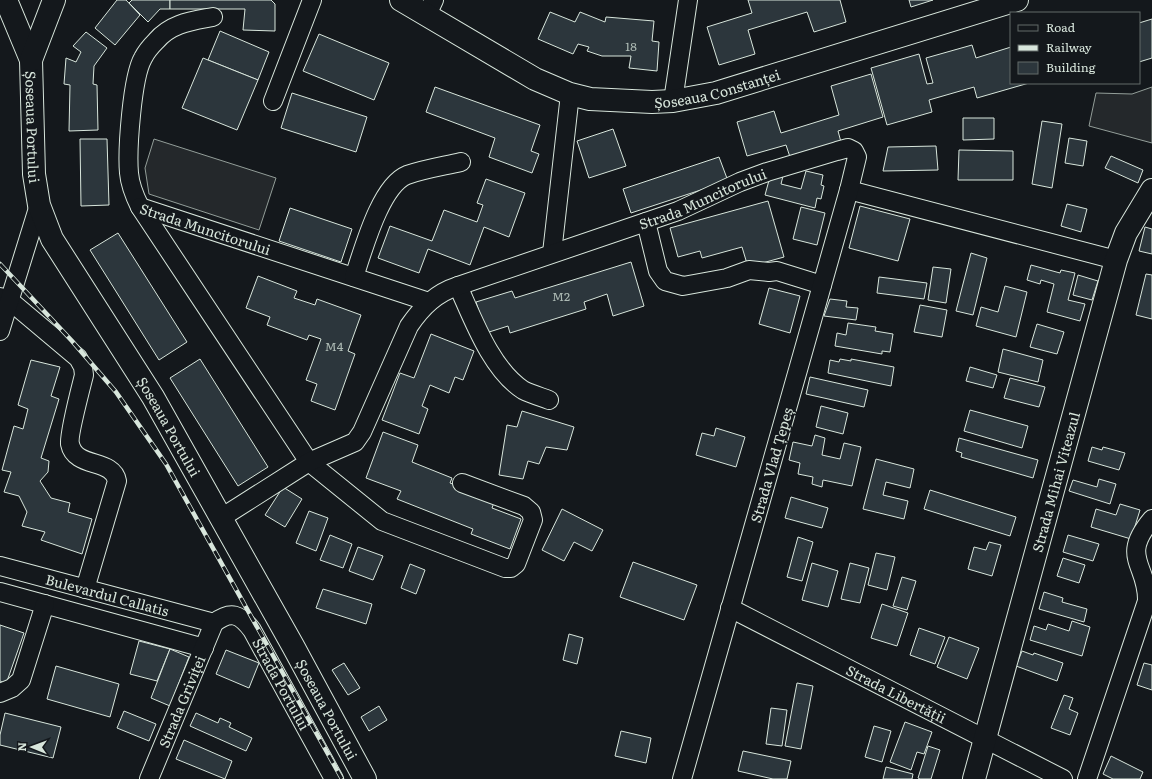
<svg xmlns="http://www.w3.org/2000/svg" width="1152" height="779" font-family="Literata,serif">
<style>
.parking{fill:#24282b;stroke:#939e99}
.building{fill:#2c363c;stroke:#d8e6dc}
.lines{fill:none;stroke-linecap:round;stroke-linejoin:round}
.minor-casing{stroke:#d8e6dc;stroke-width:20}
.major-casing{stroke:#d8e6dc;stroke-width:24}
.minor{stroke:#14181c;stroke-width:18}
.major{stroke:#14181c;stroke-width:22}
.rail-casing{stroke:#d8e6dc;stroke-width:4.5}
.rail{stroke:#14181c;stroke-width:3;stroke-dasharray:9;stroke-linecap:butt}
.labels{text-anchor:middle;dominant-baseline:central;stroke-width:3;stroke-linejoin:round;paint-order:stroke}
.number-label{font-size:12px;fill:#adbab4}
.street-label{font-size:14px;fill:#d8e6dc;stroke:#14181c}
</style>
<rect width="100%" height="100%" fill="#14181c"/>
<g class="parking">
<polygon points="1152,87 1152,143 1089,126 1096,93 1132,94"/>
<polygon points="154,139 276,178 259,230 149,194 145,168"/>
</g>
<g class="building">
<polygon points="117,0 126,0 140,15 115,45 95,28"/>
<polygon points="132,0 170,0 170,9 160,9 148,22 129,3"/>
<polygon points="170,0 271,0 275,4 275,31 243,30 245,9 170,9"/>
<polygon points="748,0 840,0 846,22 814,32 807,12 748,30 755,54 719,65 707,27 752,13"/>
<polygon points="909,0 933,0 911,7"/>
<polygon points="550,12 575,22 580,12 605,22 606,17 654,21 652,41 659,42 657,71 629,68 631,56 602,56 587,51 589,47 578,44 573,54 538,39"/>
<polygon points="1152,19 1152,58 1139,62 1139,23"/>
<polygon points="220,31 269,52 258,80 208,60"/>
<polygon points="86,32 107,48 94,66 93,84 97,85 98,130 69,131 70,85 64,84 66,58 76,62 81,52 73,46"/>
<polygon points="319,34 389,63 374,100 303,71"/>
<polygon points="972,45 976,58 1011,47 1011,83 1029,83 977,98 974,87 929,100 932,112 887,125 871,68 919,54 927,84 933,83 926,58"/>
<polygon points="203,58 258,80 237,130 182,108"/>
<polygon points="871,74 883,117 838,131 841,142 790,157 786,145 747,156 737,122 774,111 781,133 839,115 831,86"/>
<polygon points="435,87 540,125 531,151 539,154 532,173 489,157 495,138 426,112"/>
<polygon points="292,93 367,117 356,152 281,128"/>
<polygon points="963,118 994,118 994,139 963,140"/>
<polygon points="1042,121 1062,124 1052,188 1032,184"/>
<polygon points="613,129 626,166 589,178 577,141"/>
<polygon points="1069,138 1087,141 1083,166 1065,163"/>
<polygon points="80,139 107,139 109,205 81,206"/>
<polygon points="936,146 938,170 883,171 888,147"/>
<polygon points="959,150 1013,151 1013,180 958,180"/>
<polygon points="1111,156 1143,170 1138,183 1105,168"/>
<polygon points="719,157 728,181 631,213 623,189"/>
<polygon points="806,171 823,175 821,185 824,186 821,199 817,198 815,208 765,195 771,173 783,176 781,184 801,189"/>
<polygon points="486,179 525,193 509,237 484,227 470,265 428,249 419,273 378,258 390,226 432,241 444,210 477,222 483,205 477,203"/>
<polygon points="768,201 784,257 748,267 742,247 702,258 700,251 678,257 670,228"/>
<polygon points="1067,204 1087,209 1081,232 1061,226"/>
<polygon points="860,206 910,219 898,261 849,248"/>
<polygon points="801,207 825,213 817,245 793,239"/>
<polygon points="290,208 352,229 341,262 279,241"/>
<polygon points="1145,227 1152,229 1152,254 1139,251"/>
<polygon points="118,233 187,342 159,360 90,250"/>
<polygon points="971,253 987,258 973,315 956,311"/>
<polygon points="631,262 644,306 613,316 607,294 584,302 586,309 510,333 508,326 486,333 476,302 512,291 515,298"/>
<polygon points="1031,265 1060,273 1061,270 1075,273 1068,300 1085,304 1080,321 1047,312 1054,284 1041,280 1040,284 1027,280"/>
<polygon points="933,267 951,269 946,303 928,300"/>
<polygon points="1146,274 1152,275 1152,319 1136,315"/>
<polygon points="1078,275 1098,281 1092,300 1073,295"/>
<polygon points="258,276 297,291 294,298 315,305 317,299 361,315 348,351 355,354 335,410 311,401 317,384 306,380 321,339 309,335 307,340 267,325 270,317 246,308"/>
<polygon points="879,277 927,283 924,299 877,293"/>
<polygon points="1005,286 1027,292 1016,337 976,326 981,307 998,312"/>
<polygon points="769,288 800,296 790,333 759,324"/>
<polygon points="830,299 847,301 846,307 858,308 856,320 824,316"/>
<polygon points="920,305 947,310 942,337 914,332"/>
<polygon points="848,323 876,327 875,331 893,334 890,352 882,351 882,354 835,346 837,333 846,335"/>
<polygon points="1037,324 1064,332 1057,354 1030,347"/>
<polygon points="431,334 474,351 463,380 455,377 449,393 430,385 422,406 428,409 419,434 382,420 400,373 414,378"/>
<polygon points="1003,349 1043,360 1038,382 998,372"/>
<polygon points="200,359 268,467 238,486 170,378"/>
<polygon points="840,359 851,361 851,359 894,367 891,386 828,373 830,360 839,362"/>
<polygon points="31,360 60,367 51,396 59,399 41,458 49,461 48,472 40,481 51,498 70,503 68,512 92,519 82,554 41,540 45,532 22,526 27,512 19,496 4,492 11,472 2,470 14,426 23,429 28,409 18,405"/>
<polygon points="970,367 997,375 993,388 966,381"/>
<polygon points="810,377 868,390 864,407 806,394"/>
<polygon points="1010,378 1045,387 1039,407 1004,398"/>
<polygon points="821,406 848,413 843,434 816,427"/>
<polygon points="970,410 1028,426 1022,448 964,431"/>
<polygon points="522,411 574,427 567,450 546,447 539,464 528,461 523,479 499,475 507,425 517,427"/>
<polygon points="716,428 745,437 736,467 696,455 702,433 714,436"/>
<polygon points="383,432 418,445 412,462 452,478 450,483 495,500 492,508 521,519 510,549 471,534 473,529 397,499 401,491 366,478"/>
<polygon points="815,435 825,438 822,455 840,459 844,443 861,447 852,486 823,480 822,487 812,484 813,477 798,474 800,463 789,460 793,442 812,446"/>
<polygon points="959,438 1038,460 1033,478 961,457 962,453 956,451"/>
<polygon points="1092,447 1102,450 1103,447 1125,453 1119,470 1088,461"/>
<polygon points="876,459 914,469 910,488 886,482 883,495 908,501 904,519 863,509"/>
<polygon points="1099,479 1116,484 1110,504 1069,491 1073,480 1097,487"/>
<polygon points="283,487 302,499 285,527 265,515"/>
<polygon points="930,490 1016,517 1010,536 924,509"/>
<polygon points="791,497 828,508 822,528 785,518"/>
<polygon points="1120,504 1140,510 1131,539 1091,527 1096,509 1116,515"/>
<polygon points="562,509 603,530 592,551 574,542 564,561 542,550"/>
<polygon points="309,511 328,518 316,551 296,543"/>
<polygon points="330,535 352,544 343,568 320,560"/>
<polygon points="1068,535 1099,544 1093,561 1063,552"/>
<polygon points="798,537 813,542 802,581 787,577"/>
<polygon points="989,542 1001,545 992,576 968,569 974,547 986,550"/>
<polygon points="358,547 383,556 373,580 349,571"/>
<polygon points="876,553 895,557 887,590 868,585"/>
<polygon points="1063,558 1085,565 1079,583 1057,576"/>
<polygon points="633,562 697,585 684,620 620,597"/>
<polygon points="812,563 838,571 828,607 802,600"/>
<polygon points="850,563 869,568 860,603 841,599"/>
<polygon points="410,564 425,570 416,594 401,588"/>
<polygon points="902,577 916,581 907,610 893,606"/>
<polygon points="323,589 372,604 366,624 316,608"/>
<polygon points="1044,592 1063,598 1062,602 1087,609 1084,622 1039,609"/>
<polygon points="882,604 908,613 897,646 871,638"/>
<polygon points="1072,621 1090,627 1082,656 1030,640 1034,626 1046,630 1048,624 1069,631"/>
<polygon points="0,625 24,633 6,684 0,681"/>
<polygon points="919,628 945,637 935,664 910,655"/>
<polygon points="569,634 583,638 577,664 563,660"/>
<polygon points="949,637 979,648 967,679 937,667"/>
<polygon points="139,641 170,649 157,681 130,674"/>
<polygon points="170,649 189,657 170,706 151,698"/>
<polygon points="226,650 259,663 249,688 216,674"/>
<polygon points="1022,651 1033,655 1034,653 1063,663 1057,681 1016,666"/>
<polygon points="344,663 360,688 348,695 332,670"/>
<polygon points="1144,663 1152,665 1152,690 1137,685"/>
<polygon points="56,666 119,684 110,717 47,699"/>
<polygon points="797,683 813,686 801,749 785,746"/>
<polygon points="1064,695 1073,698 1069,709 1078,713 1070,735 1051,728"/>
<polygon points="379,706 387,720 369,731 361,717"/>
<polygon points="771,708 787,710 782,746 766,744"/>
<polygon points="124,711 156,724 149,741 117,728"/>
<polygon points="5,713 61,727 53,758 0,745 0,735"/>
<polygon points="196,713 218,723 220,718 231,723 229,727 252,738 246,751 190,726"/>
<polygon points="905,722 932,732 924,754 917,752 911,770 890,762"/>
<polygon points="874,726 891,731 882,762 865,757"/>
<polygon points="621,731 651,738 646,763 615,756"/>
<polygon points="184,740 232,761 225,779 176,759"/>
<polygon points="928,746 940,750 931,779 920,779 918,778"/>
<polygon points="743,751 791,761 787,779 773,779 738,771"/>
<polygon points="1111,756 1143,772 1140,779 1113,779 1103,774"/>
<polygon points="886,767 913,774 912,779 883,779"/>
</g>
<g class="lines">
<defs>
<g id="minor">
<polyline points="427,15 434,0"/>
<path d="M213 17C192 21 171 23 156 41 151 46 146 52 143 58 132 77 127 150 129 173 130 185 135 197 140 207L309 462 382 521 505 568H511L516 564 533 520 531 512 524 506 462 483"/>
<polyline points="273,101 312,0"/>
<polyline points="673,101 688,0"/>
<polyline points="849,190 1116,260"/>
<path id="s1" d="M140 207 429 302"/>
<polyline points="646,222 658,271 665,281 683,286 727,278 749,270 769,272 777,271 822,285"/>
<polyline points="552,253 570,94"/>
<path d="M354 277C363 251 380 186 407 175 424 169 444 166 461 162"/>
<path d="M458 286C473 319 491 369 523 390 531 394 541 397 549 400"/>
<path d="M0 297 9 300 78 358 83 367 84 375C81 387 68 436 70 444 75 469 113 458 117 481L85 589"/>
<polyline points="0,331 39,205"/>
<path id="s2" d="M221 518 309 462 355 442 362 432 409 326C422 307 436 293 458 286L678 211 740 182 767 172 837 151 848 148 854 151 857 157 849 190 682 779"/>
<path id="s3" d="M0 566 214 623"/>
<polyline points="0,592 204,648"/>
<path id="s4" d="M730 608 1063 779"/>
<polyline points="0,693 12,688 21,680 45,604"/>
<path id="s5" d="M149 779 214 623C231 610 240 614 252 630L334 779"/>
<path d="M1087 779 1147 601C1148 564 1119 558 1152 519"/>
</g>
<g id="major">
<path id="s6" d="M6 0 31 60 34 174 39 205 52 239 153 397 293 646 365 779"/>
<path id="s7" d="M401 0 535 79 570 94 590 99 652 102 673 101 716 93 1017 0"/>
<polyline points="31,60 54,0"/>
<path id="s8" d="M974 779 1116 260 1126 233 1152 190"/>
</g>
</defs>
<use href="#minor" class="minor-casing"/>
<use href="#major" class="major-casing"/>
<use href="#minor" class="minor"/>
<use href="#major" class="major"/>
<defs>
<polyline id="rail" points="0,264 72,341 116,392 166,464 342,779"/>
</defs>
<use href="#rail" class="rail-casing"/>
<use href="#rail" class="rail"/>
</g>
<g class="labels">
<g class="number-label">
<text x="631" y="46">18</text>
<text x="561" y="296">M2</text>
<text x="334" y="346">M4</text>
</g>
<g class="street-label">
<text stroke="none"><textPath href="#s7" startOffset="343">Șoseaua Constanței</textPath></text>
<text stroke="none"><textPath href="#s6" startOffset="132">Șoseaua Portului</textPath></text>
<text stroke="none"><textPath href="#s2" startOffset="607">Strada Muncitorului</textPath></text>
<text stroke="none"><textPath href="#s1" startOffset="69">Strada Muncitorului</textPath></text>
<text stroke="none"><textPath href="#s6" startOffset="468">Șoseaua Portului</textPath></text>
<text transform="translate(771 465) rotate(-74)">Strada Vlad Țepeș</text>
<text stroke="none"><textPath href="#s8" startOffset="308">Strada Mihai Viteazul</textPath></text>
<text stroke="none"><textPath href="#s3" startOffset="111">Bulevardul Callatis</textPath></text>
<text stroke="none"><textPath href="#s5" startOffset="276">Strada Portului</textPath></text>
<text stroke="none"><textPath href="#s4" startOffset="187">Strada Libertății</textPath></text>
<text stroke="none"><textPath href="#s5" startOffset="84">Strada Griviței</textPath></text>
<text stroke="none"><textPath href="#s6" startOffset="792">Șoseaua Portului</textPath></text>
</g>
</g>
<rect x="1010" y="12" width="130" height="72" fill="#14181c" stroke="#626a69"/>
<rect x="1018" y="25" width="20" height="6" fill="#14181c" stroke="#626a69"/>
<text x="1046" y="32" font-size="12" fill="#d8e6dc">Road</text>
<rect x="1018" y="45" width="20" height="6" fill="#d8e6dc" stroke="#626a69"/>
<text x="1046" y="52" font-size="12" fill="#d8e6dc">Railway</text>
<rect x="1018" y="62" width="20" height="12" fill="#2c363c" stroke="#626a69"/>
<text x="1046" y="72" font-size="12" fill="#d8e6dc">Building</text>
<g transform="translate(32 747) rotate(271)" stroke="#14181c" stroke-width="3" paint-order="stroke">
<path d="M0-3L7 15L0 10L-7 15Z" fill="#d8e6dc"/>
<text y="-6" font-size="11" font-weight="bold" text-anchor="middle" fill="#d8e6dc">N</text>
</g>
</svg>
